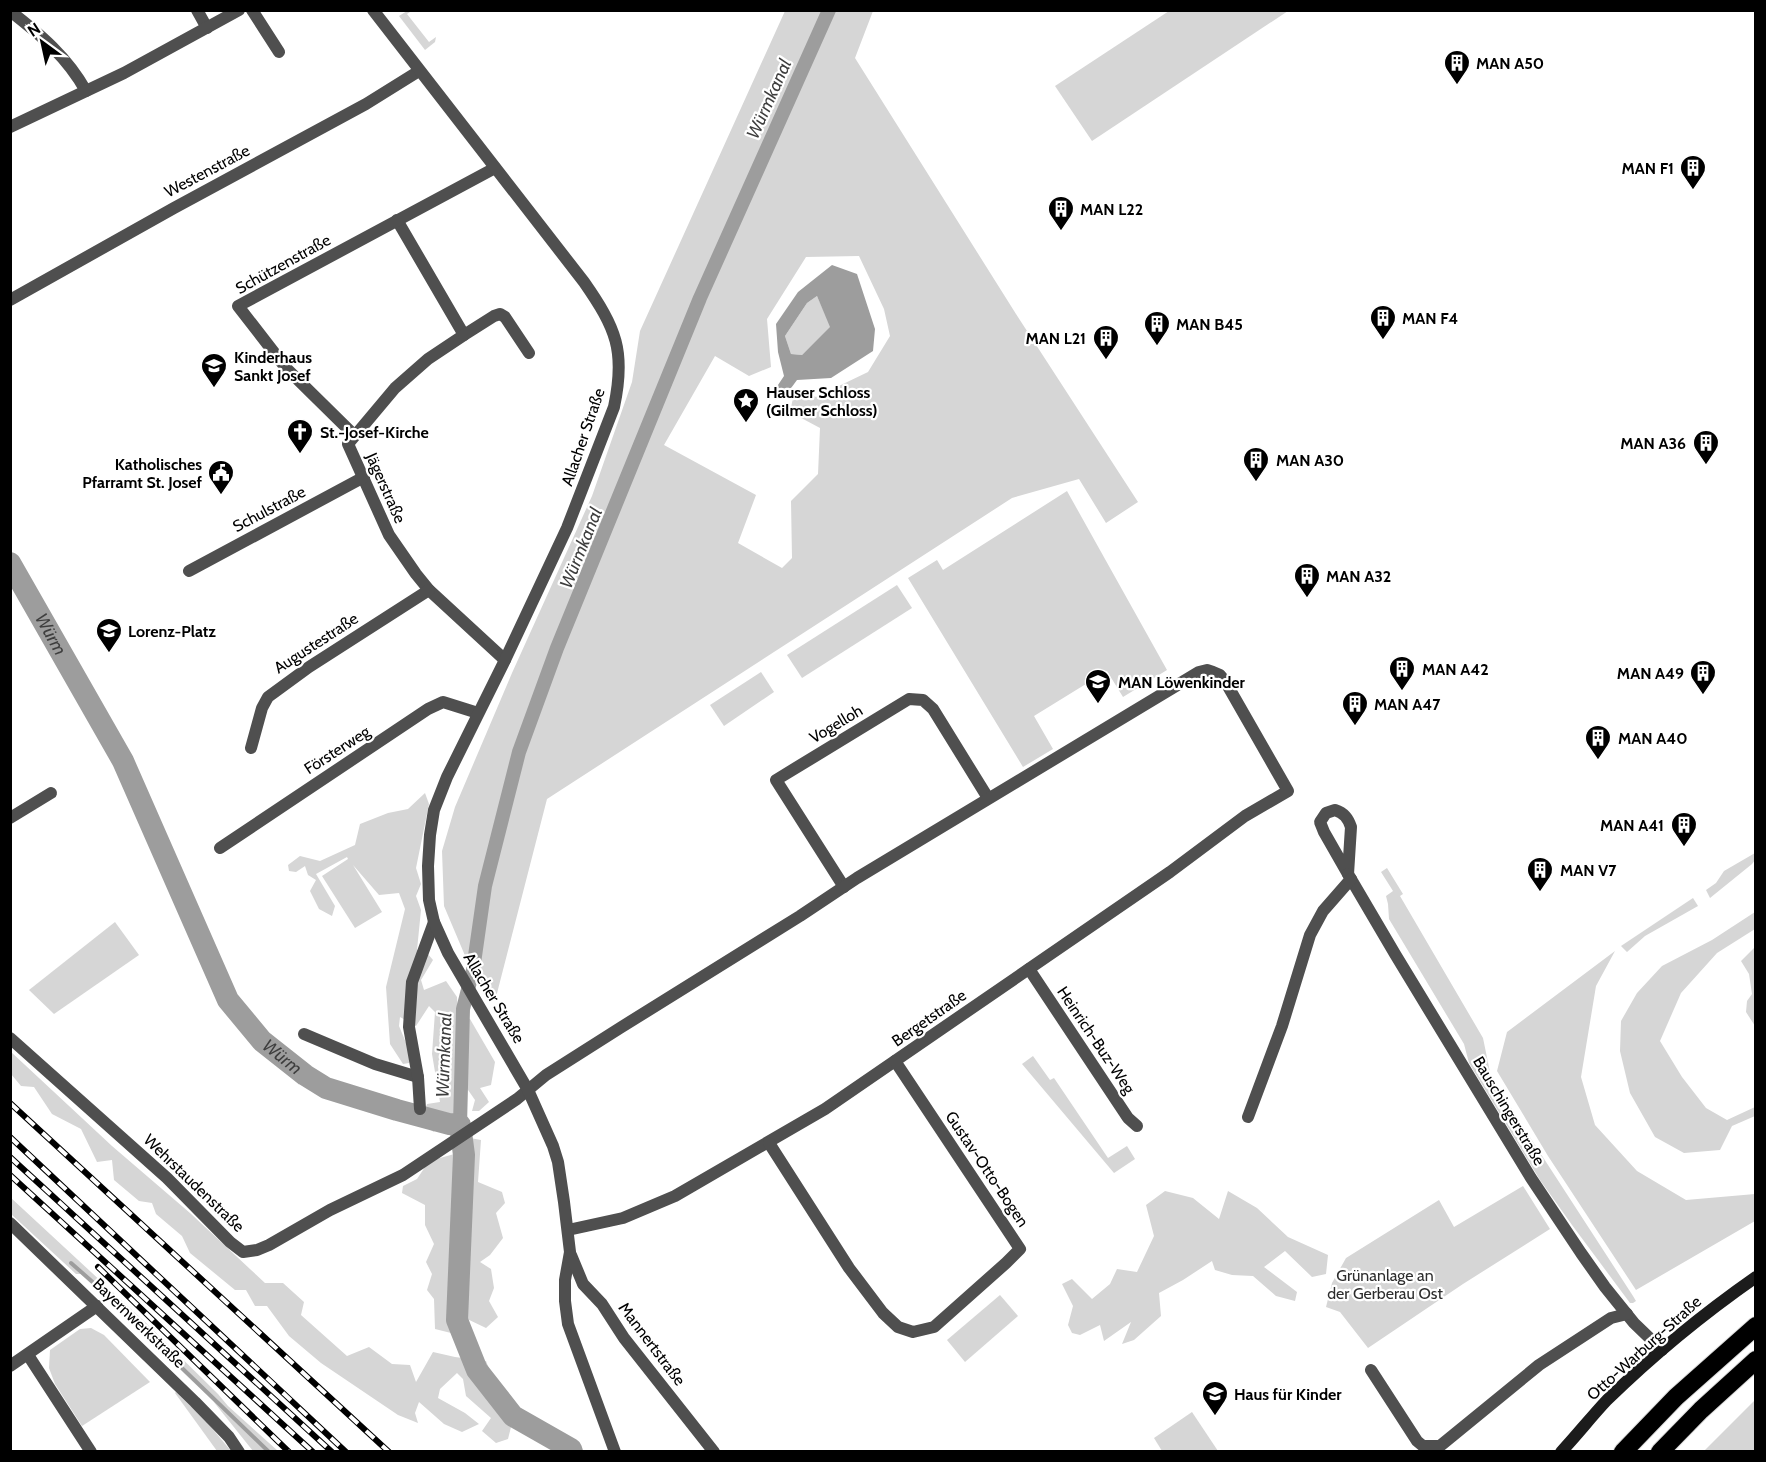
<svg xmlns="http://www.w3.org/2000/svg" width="1766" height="1462" font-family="Cabin,sans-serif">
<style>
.green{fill:#d6d6d6;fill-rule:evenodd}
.water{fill:#9d9d9d;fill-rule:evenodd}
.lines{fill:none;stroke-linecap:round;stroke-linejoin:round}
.stream{stroke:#9d9d9d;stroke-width:4}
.canal{stroke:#9d9d9d;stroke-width:14}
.river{stroke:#9d9d9d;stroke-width:22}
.motorway-casing{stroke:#dbdbdb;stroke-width:20}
.minor{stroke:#4f4f4f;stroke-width:12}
.tertiary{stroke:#4f4f4f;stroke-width:12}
.secondary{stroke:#1c1c1c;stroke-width:12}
.motorway{stroke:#000;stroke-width:18}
.rail-casing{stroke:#000;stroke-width:6}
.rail{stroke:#fff;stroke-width:4;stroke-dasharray:11;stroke-linecap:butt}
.labels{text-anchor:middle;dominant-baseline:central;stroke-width:4.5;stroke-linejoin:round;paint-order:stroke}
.poi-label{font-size:16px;font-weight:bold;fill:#000;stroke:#fff;text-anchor:start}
.street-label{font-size:16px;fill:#000;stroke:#fff}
.park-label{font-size:16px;fill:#2d2d2d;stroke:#fff}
.water-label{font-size:18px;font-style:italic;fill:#3e3e3e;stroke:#fff}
</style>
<rect width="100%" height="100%" fill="#fff"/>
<g class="green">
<polygon points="407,11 410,12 407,14 429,42 436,37 435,42 425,50 399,16"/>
<path d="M785 11H873L855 58 1016 314 1138 502 1106 523 1079 479 1012 498 547 799 495 1001 477 984 444 906 442 851 455 807 512 673 592 496 632 382 640 331ZM859 256 884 309 890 336 868 372 816 397 795 389 790 412 820 428 818 474 791 501 792 558 782 568 738 543 756 495 664 445 715 356 749 376 771 367 767 319 806 257Z"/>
<polygon points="1169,11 1288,11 1092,141 1055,86"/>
<polygon points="817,296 831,327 802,355 791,354 785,336 807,303"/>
<polygon points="1067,491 1167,670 1123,697 1107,671 1034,716 1053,749 1023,767 908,578 937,560 943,570"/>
<polygon points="897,585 912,608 802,678 787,655"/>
<polygon points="761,672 774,692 724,726 710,705"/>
<polygon points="425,793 429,804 416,868 421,884 416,896 421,910 417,950 427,953 433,960 421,980 424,990 446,981 457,997 458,1020 470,1019 495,1062 491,1085 480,1088 489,1102 479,1111 472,1111 475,1100 466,1087 463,1103 452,1116 440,1117 434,1132 423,1125 423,1114 427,1104 440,1102 432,1054 435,1012 429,1006 416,1026 400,1017 399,1026 412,1057 409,1063 403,1064 390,1044 386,987 405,909 399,893 379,895 353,865 382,912 355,928 322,876 348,859 347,857 316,874 335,906 332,916 319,909 310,891 316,880 308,875 305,866 296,872 289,871 288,865 300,856 320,861 355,845 360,824 388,813 408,809"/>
<polygon points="1755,853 1755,860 1752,864 1710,898 1706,890 1716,883 1724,871"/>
<polygon points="1387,868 1403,894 1400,896 1483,1038 1491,1077 1633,1296 1636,1301 1633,1303 1630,1303 1572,1225 1540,1180 1469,1063 1464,1044 1389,919 1388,904 1386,896 1393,891 1381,872"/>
<polygon points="1693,898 1698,906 1645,936 1627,952 1621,946"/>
<polygon points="1755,912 1755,929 1717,953 1681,993 1660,1041 1682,1077 1706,1108 1727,1120 1755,1107 1755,1116 1732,1126 1720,1150 1684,1153 1655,1137 1630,1093 1620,1051 1621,1021 1637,993 1662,966 1712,940"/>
<polygon points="115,922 139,955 54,1014 29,990"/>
<polygon points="1755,947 1755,1026 1746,1012 1747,1001 1752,994 1749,974 1741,961"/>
<polygon points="1615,951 1596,986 1581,1077 1595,1125 1637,1171 1686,1200 1755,1194 1755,1221 1636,1290 1548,1156 1497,1071 1507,1032"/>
<polygon points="10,1051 112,1146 190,1213 265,1283 283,1283 304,1302 301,1315 347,1356 369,1347 392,1364 410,1365 416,1382 433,1352 455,1357 486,1361 490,1371 478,1381 504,1411 511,1427 508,1439 496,1443 482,1431 491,1418 466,1396 463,1379 457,1373 440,1389 438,1398 465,1413 479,1424 462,1432 444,1424 419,1402 415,1413 418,1423 398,1415 321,1363 289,1336 267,1306 255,1306 246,1290 235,1290 190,1253 182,1236 156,1214 152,1203 139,1201 114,1180 112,1160 97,1162 81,1129 52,1114 34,1087 21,1086 11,1074"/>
<polygon points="1033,1056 1050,1080 1054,1078 1108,1158 1127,1146 1135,1159 1114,1173 1022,1064"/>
<polygon points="470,1138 481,1140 478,1182 502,1192 505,1203 496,1213 503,1238 490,1255 480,1262 491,1269 494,1288 489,1301 498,1317 486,1328 463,1317 455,1334 435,1329 434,1299 427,1290 432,1274 426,1262 434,1244 425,1225 425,1205 402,1193 403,1186 417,1179 429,1161 458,1153"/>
<polygon points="1523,1186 1550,1229 1463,1284 1368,1348 1340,1312 1326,1307 1332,1283 1346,1258 1439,1200 1454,1227"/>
<polygon points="1165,1191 1193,1198 1219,1219 1228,1191 1257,1208 1288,1237 1328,1255 1326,1274 1312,1277 1285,1251 1264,1267 1297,1292 1295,1301 1276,1296 1253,1276 1232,1275 1215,1270 1212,1261 1183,1280 1159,1293 1161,1316 1134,1340 1122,1344 1131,1322 1104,1341 1100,1325 1080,1335 1072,1333 1068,1325 1073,1306 1062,1284 1072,1279 1092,1299 1110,1284 1117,1269 1137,1272 1154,1236 1146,1205"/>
<polygon points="10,1197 145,1322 218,1394 228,1406 278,1451 253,1451 213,1401 81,1274 76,1274 11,1214"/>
<polygon points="1000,1295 1018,1316 965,1362 947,1340"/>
<polygon points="91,1328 104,1335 150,1382 82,1426 55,1384 49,1368 50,1350 80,1329"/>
<polygon points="176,1392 206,1421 231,1451 217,1451 175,1393"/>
<polygon points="1755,1400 1755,1451 1704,1451"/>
<polygon points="1192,1412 1218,1451 1162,1451 1154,1438"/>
</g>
<path class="water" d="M832 265 857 274 875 329 873 351 831 378 797 380 783 399 774 391 784 376 778 352 776 324 798 292ZM817 296 830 327 802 355 791 354 785 336 807 303Z"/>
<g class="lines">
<polyline class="stream" points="71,1263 96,1285 269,1452"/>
<polyline class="canal" points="460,1125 463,1009 473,970 485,886 519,752 557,648 700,298 829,10"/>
<path class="river" id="s1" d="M10 563 123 761 228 1000 262 1041 305 1075 326 1088 397 1110 449 1124 460 1125 464 1155 457 1320 477 1370 513 1416 571 1449 572 1452"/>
<defs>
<g id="motorway">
<polyline points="1623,1452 1676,1397 1756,1326"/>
<polyline points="1660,1452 1701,1410 1756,1360"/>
</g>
</defs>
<use href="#motorway" class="motorway-casing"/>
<g class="minor">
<polyline points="197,10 207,28"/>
<polyline points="252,10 279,52"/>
<path d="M10 11C41 35 67 57 86 91"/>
<polyline points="10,127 124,73 239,10"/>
<polyline points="397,220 464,335 428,359 395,388 348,444 389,535 416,574 429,590 505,660"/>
<polyline points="10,300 174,208 366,104 419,71"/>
<polyline points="464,335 494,316 500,314 505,317 529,353"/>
<polyline points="354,435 286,368 238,306 495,168"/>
<polyline points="189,571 364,477"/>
<polyline points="251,748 262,708 268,697 309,667 429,590"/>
<path d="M1335 810C1344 813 1348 818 1351 827L1348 874 1324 832 1320 822 1326 813Z"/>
<polyline points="10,818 51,793"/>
<polyline points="220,848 428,709 443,702 478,713"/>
<polyline points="1348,874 1395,954 1531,1178 1581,1253 1605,1287 1634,1323 1662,1350"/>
<polyline points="844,887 776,780 909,699 923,700 933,709 988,798"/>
<polyline points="1029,969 1128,1118 1137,1126"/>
<polyline points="304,1034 375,1064 418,1077"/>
<polyline points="10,1038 167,1178 230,1242 243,1252 257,1250 269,1245 330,1210 403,1175 517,1099 546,1075 620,1028 800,916 857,878 1199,672 1207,670 1213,672 1220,675 1225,681 1288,791 1245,816 1170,872 825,1109 675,1196 623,1218 568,1230"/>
<polyline points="420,1109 418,1077 409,1027 412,982 434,922"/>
<polyline points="1248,1117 1282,1026 1310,935 1323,911 1351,879"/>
<polyline points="769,1143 849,1268 883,1313 898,1327 913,1332 934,1327 1006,1263 1020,1249 895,1061"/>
<polyline points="10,1223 195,1402 229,1437 239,1452"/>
<polyline points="28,1355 91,1452"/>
<polyline points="10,1366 97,1306"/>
<polyline points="1371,1370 1417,1441 1423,1446 1440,1446 1539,1365 1611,1318 1627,1314"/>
</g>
<g class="tertiary">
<path d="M373 10 584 282C616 328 626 351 614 407L567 528 505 660 447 777 434 810 430 835 428 866 429 900 434 922 448 953 528 1090 553 1146 558 1162 564 1202 570 1252 565 1280V1301L568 1324 615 1452"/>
<polyline points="571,1255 583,1284 602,1304 624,1338 714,1452"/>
</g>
<path class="secondary" d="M1561 1452C1577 1435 1591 1417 1607 1400 1653 1355 1703 1314 1756 1277"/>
<use href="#motorway" class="motorway"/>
<defs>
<g id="rail">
<polyline points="10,1103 389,1452"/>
<polyline points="10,1137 346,1452"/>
<polyline points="10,1157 332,1452"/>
<polyline points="10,1175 313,1452"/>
<polyline points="98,1267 289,1452"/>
</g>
</defs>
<use href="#rail" class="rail-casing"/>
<use href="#rail" class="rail"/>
</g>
<defs>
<symbol id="building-pin" viewBox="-11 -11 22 30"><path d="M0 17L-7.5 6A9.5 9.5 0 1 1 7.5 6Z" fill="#000" stroke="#fff"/><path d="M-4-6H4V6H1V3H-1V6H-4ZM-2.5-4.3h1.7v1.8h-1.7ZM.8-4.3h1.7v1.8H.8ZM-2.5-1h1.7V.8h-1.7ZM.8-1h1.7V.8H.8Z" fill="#fff"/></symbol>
<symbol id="school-pin" viewBox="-11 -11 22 30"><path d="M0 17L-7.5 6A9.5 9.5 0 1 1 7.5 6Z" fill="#000" stroke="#fff"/><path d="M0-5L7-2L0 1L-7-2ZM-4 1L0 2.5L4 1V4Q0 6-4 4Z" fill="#fff"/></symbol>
<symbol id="sight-pin" viewBox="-11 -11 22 30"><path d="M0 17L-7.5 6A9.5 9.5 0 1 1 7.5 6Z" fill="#000" stroke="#fff"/><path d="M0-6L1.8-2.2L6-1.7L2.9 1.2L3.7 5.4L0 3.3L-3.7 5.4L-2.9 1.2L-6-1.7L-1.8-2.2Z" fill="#fff"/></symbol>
<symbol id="church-pin" viewBox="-11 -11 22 30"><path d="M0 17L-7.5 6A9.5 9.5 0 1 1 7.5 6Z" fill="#000" stroke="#fff"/><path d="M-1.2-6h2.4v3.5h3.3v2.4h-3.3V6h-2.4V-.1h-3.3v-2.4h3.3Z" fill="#fff"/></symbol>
<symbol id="civic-pin" viewBox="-11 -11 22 30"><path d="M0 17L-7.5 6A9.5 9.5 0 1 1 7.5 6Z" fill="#000" stroke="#fff"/><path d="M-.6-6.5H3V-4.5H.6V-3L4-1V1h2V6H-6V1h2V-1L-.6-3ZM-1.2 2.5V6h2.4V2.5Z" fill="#fff"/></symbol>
</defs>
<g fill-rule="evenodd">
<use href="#building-pin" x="1442" y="48" width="30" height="40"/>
<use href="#building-pin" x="1678" y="153" width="30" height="40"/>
<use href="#building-pin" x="1046" y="194" width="30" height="40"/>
<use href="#building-pin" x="1368" y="303" width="30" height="40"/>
<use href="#building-pin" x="1142" y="309" width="30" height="40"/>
<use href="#building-pin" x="1091" y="323" width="30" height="40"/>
<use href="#school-pin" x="199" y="351" width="30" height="40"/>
<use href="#sight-pin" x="731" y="386" width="30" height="40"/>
<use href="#church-pin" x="285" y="417" width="30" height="40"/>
<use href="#building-pin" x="1691" y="428" width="30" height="40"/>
<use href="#building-pin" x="1241" y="445" width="30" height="40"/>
<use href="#civic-pin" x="206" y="458" width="30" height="40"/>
<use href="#building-pin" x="1292" y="561" width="30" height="40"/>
<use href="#school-pin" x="94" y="616" width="30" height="40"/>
<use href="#building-pin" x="1387" y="654" width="30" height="40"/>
<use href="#building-pin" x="1688" y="658" width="30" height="40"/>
<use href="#school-pin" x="1083" y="667" width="30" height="40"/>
<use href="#building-pin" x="1340" y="689" width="30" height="40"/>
<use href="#building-pin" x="1583" y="723" width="30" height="40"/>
<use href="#building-pin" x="1669" y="810" width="30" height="40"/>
<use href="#building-pin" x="1525" y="855" width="30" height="40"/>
<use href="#school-pin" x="1200" y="1379" width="30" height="40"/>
</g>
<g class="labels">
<g class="poi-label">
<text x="1476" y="63">MAN A50</text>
<text x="1674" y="168" text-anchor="end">MAN F1</text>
<text x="1080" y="209">MAN L22</text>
<text x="1402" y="318">MAN F4</text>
<text x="1176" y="324">MAN B45</text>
<text x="1086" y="338" text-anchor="end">MAN L21</text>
<text x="234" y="357">Kinderhaus<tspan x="234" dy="18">Sankt Josef</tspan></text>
<text x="766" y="392">Hauser Schloss<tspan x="766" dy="18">(Gilmer Schloss)</tspan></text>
<text x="320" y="432">St.-Josef-Kirche</text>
<text x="1686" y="443" text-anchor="end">MAN A36</text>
<text x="1276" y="460">MAN A30</text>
<text x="202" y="464" text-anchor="end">Katholisches<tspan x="202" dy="18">Pfarramt St. Josef</tspan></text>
<text x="1326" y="576">MAN A32</text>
<text x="128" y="631">Lorenz-Platz</text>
<text x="1422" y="669">MAN A42</text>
<text x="1684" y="673" text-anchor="end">MAN A49</text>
<text x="1118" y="682">MAN Löwenkinder</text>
<text x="1374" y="704">MAN A47</text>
<text x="1618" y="738">MAN A40</text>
<text x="1664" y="825" text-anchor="end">MAN A41</text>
<text x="1560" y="870">MAN V7</text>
<text x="1234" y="1394">Haus für Kinder</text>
</g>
<g class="street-label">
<text transform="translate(207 171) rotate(-28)">Westenstraße</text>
<text transform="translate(283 264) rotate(-29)">Schützenstraße</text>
<text transform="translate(583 437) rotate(-71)">Allacher Straße</text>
<text transform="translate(386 488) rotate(66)">Jägerstraße</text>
<text transform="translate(269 509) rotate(-28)">Schulstraße</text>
<text transform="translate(316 643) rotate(-33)">Augustestraße</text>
<text transform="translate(836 724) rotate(-31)">Vogelloh</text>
<text transform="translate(337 750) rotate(-33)">Försterweg</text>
<text transform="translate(494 998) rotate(59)">Allacher Straße</text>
<text transform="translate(929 1018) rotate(-35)">Bergetstraße</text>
<text transform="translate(1096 1040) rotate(56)">Heinrich-Buz-Weg</text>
<text transform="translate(1509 1111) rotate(59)">Bauschingerstraße</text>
<text transform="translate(987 1169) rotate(56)">Gustav-Otto-Bogen</text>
<text transform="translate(194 1183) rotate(44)">Wehrstaudenstraße</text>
<text transform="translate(139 1323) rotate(44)">Bayernwerkstraße</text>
<text transform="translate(652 1344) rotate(53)">Mannertstraße</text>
<text transform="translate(1644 1348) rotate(-42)">Otto-Warburg-Straße</text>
</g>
<g class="park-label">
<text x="1385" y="1275">Grünanlage an<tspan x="1385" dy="18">der Gerberau Ost</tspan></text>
</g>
<g class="water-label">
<text transform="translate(769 99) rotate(-66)">Würmkanal</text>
<text transform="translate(581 548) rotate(-68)">Würmkanal</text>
<text stroke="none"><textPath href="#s1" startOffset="82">Würm</textPath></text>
<text transform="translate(444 1055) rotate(-88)">Würmkanal</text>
<text stroke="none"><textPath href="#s1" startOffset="568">Würm</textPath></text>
</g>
</g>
<rect width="1766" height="1462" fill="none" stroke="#000000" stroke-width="24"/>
<g transform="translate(42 42) rotate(327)" stroke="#ffffff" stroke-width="4.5" paint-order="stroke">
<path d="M0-4.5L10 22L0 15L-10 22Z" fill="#000000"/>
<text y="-9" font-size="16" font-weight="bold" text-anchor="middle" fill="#000000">N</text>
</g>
</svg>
